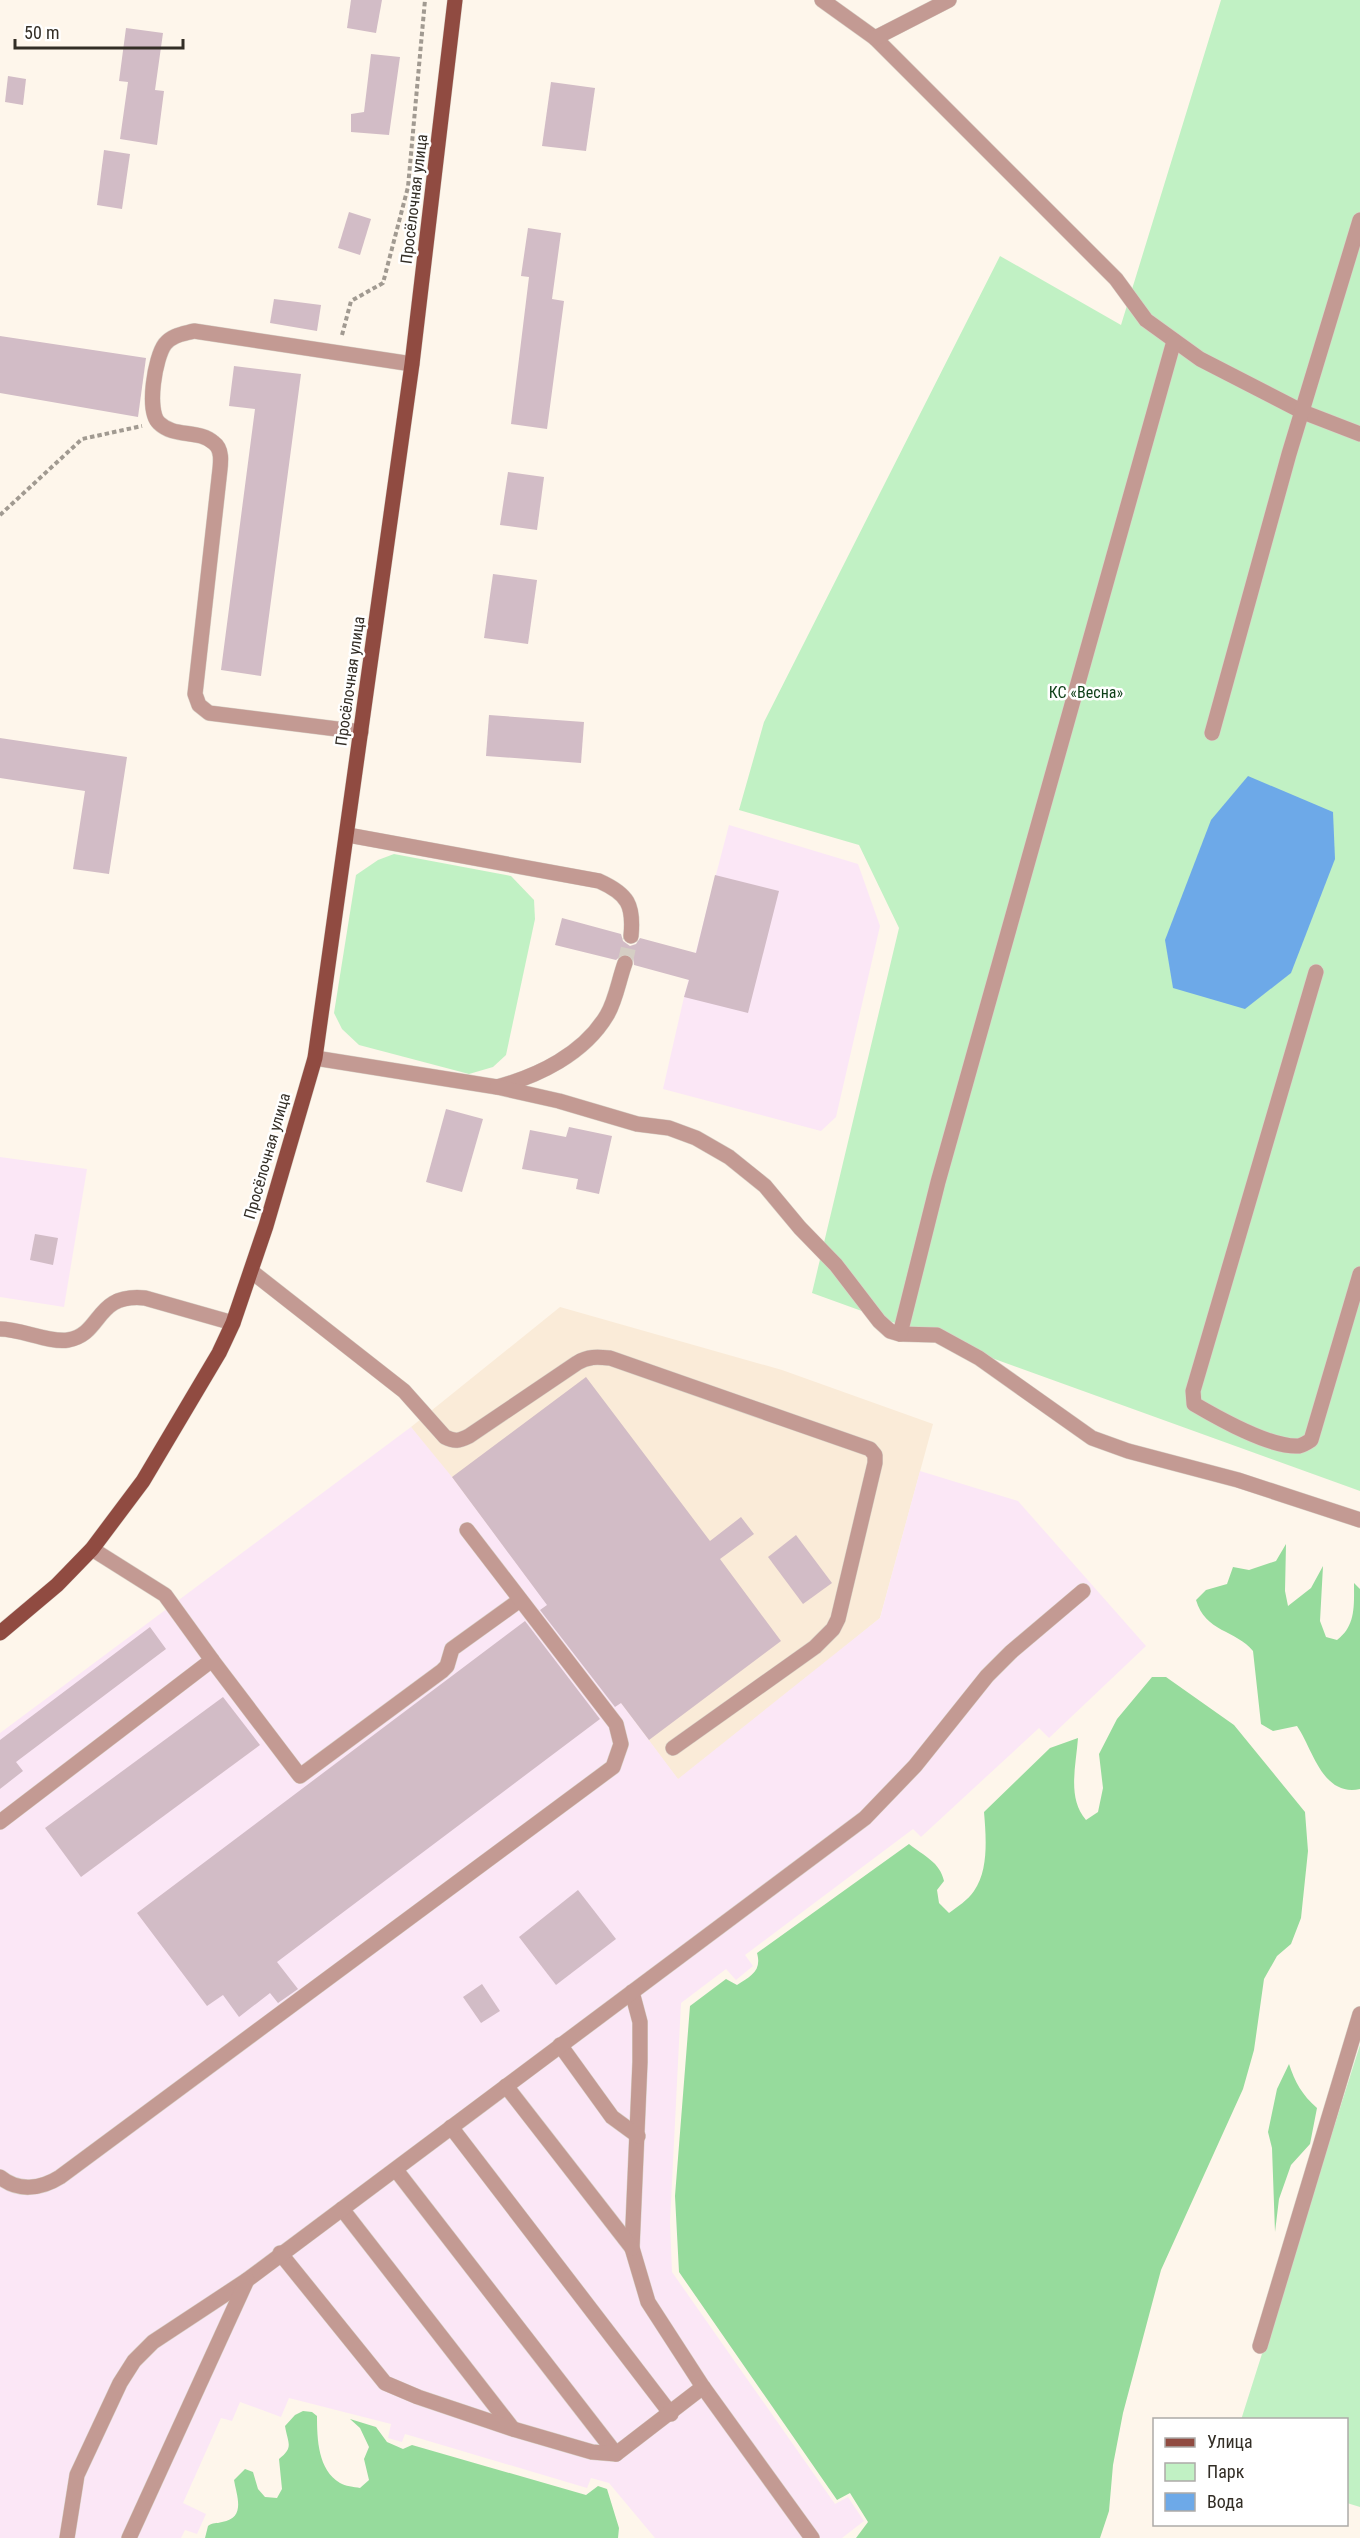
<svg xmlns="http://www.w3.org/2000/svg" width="1360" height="2538" font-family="'Roboto Condensed',sans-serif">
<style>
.commercial{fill:#faebd8}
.industrial{fill:#fbe7f6}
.green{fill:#c1f1c4}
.forest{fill:#96db9c}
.water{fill:#6da9e8}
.building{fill:#d2bcc6}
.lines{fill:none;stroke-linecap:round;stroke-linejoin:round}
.minor-tunnel{stroke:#d5cec4;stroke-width:15;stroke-dasharray:15 8;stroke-linecap:butt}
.minor-casing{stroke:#d9d2c8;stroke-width:16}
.major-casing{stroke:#d9d2c8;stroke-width:16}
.path{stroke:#a19a91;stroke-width:4;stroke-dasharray:4.5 3;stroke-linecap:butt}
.minor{stroke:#c39a93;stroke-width:15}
.major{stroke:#904b41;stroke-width:15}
.labels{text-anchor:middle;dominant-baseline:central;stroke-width:5;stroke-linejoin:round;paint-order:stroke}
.street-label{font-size:16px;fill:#332e26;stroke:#fff}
.park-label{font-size:16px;fill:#0d3f17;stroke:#fff}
</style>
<rect width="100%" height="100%" fill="#fef6eb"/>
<polygon class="commercial" points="560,1307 782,1370 933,1424 880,1618 680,1782 411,1427"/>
<g class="industrial">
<polygon points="729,825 858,864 880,926 836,1117 821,1131 663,1089 684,997"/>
<polygon points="0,1157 87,1169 64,1307 0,1297"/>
<polygon points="411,1427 452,1477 678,1779 880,1618 920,1471 1018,1501 1146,1646 1049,1738 1039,1728 921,1837 913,1829 745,1955 753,1966 736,1980 726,1969 681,2003 670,2222 672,2272 835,2504 848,2497 864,2521 842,2538 655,2538 609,2483 591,2478 587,2488 405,2434 402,2442 388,2438 391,2424 289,2398 281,2417 240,2402 232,2421 221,2418 183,2503 206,2514 197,2534 185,2530 181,2538 0,2538 0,1733"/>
</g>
<g class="green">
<polygon points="1221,0 1360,0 1360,1491 812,1293 899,928 859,845 739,810 764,722 1000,256 1121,325"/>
<polygon points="394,854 511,876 534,900 535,919 506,1055 493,1067 469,1074 359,1045 342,1029 334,1013 356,875 378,860"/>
<polygon points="1360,2045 1360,2507 1347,2503 1346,2420 1241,2420"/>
</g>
<g class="forest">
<path d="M1286 1544 1285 1591 1288 1606 1311 1588 1323 1566 1320 1621 1326 1637 1337 1640C1356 1626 1354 1605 1354 1583L1360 1589V1789C1322 1797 1313 1749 1297 1726L1273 1731 1261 1724 1253 1651C1236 1630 1205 1632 1196 1600L1206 1590 1227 1584 1233 1567 1249 1570 1276 1561Z"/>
<path d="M1152 1677H1166L1234 1725 1305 1812 1308 1851 1301 1918 1291 1944 1277 1956 1264 1979 1254 2050 1243 2089 1161 2270 1123 2413 1113 2465 1109 2511 1100 2538H856L868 2522 850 2493 837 2500 679 2272 675 2196 690 2006 726 1979 737 1985C751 1976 762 1971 757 1953L909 1844C924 1856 940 1862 944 1881L937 1890 939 1903 949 1913C957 1907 968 1900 974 1891 989 1870 986 1836 984 1812L1050 1748 1078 1738C1076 1766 1067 1798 1086 1820L1098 1812 1103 1788 1099 1754 1117 1719Z"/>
<path d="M1289 2064C1295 2082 1302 2095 1317 2108L1310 2144 1291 2165 1279 2199 1275 2232 1272 2148 1268 2132 1277 2089Z"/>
<path d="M303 2411 312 2412 317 2416C317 2439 318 2470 340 2483 345 2486 354 2487 360 2488L369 2480 364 2459 369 2447 360 2428 350 2419 376 2427 387 2442 403 2449 412 2445 586 2495 598 2486 607 2489 619 2528 618 2538H205L208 2526C213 2522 216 2524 222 2522 246 2518 237 2497 234 2480L245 2469 253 2472 258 2489 265 2497 277 2498 282 2489 279 2459C294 2447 288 2444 285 2426L295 2415Z"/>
</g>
<polygon class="water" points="1248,776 1333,812 1335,859 1291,973 1245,1009 1173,988 1165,940 1211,820"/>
<g class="building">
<polygon points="351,0 382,0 376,33 347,28"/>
<polygon points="126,28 163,33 155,90 164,91 157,145 120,139 128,82 119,81"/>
<polygon points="371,54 400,57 389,135 351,132 351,114 364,112"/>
<polygon points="8,76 26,79 23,105 5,102"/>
<polygon points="551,82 595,88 586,151 542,146"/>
<polygon points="104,150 130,154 122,209 97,205"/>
<polygon points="349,212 371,219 360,255 338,248"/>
<polygon points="528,228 561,233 552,299 564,301 547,429 511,424 529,277 521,276"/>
<polygon points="274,299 321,305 317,331 270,323"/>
<polygon points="0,336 146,358 138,417 0,393"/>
<polygon points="234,366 301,374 261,676 221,670 255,409 229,406"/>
<polygon points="508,472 544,477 537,530 500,525"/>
<polygon points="493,574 537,580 528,644 484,638"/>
<polygon points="489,715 584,722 581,763 486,756"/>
<polygon points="0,738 127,757 109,874 73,869 85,791 0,778"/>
<polygon points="715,875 779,891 748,1013 684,997 689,980 634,965 633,957 629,954 623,954 616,960 555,945 562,918 621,934 623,941 630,946 636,944 640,938 696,953"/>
<polygon points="446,1109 483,1119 462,1192 426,1182"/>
<polygon points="569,1127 612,1136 599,1194 576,1189 578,1179 522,1169 530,1130 566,1137"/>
<polygon points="35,1234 58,1238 53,1265 30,1260"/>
<polygon points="586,1377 710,1541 741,1517 754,1534 720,1559 781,1641 649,1740 621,1703 615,1707 540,1610 547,1605 452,1477"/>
<polygon points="796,1535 832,1583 803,1604 768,1557"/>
<polygon points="525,1621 600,1719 277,1962 298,1989 278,2003 270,1993 239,2017 223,1995 207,2006 137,1913"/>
<polygon points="150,1627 166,1649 16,1762 23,1771 0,1789 0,1740"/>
<polygon points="223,1697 260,1745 81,1877 45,1828"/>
<polygon points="578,1890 616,1939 556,1985 519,1937"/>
<polygon points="482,1984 500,2011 481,2023 463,1997"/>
</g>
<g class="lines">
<polyline class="minor-tunnel" points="625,963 631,936"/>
<defs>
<g id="minor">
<polyline points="822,0 875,38 1116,279 1146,320 1200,359 1303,412 1360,434"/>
<polyline points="875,38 949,0"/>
<path d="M361 732 209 713 199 705 195 694 219 478C220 467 224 450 214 443 199 429 174 438 159 423 146 411 155 357 165 344 172 335 183 334 194 331L412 364"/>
<polyline points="1212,733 1289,454 1360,220"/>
<path d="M348 835 599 881C628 894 634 905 631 936"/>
<path d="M1316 972 1193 1391 1194 1404C1218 1418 1270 1448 1299 1446 1303 1445 1308 1442 1311 1440L1360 1274"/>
<path d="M315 1058 497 1087C538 1076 584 1054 607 1015 616 1000 619 979 625 963"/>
<polyline points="497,1087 559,1101 637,1124 669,1128 696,1138 729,1157 765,1186 800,1228 836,1265 879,1321 890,1331 900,1334 937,1335 979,1358 1092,1438 1128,1451 1238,1480 1360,1520"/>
<path d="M251 1271 404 1391 445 1437C455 1442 459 1441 469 1436L577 1363C588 1356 598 1357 610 1358L870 1449 875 1455V1463L838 1619 833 1629 815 1647 673 1748"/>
<path d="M0 1329C21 1329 49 1343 68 1340 103 1334 94 1293 145 1298L233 1323"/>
<polyline points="900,1334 938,1182 1174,341"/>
<polyline points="92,1549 165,1595 212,1660"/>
<polyline points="0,1822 212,1660 300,1776 442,1671 447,1666 452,1649 520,1600"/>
<polyline points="632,1992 640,2022 640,2062 632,2248 648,2302 703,2387 812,2538"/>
<polyline points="560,2045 612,2117 638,2136"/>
<polyline points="506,2086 632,2248"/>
<polyline points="451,2127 671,2414"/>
<polyline points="396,2170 616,2454"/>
<path d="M0 2177C18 2192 41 2189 60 2177L613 1767 621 1744 616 1724 467 1530"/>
<polyline points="342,2209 513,2429"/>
<polyline points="280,2253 385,2383 418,2397 513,2429 592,2452 616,2454 703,2387"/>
<polyline points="1260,2346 1360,2014"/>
<polyline points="67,2538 77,2475 120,2383 134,2361 153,2342 247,2280 865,1818 915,1766 987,1676 1011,1652 1083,1591"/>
<polyline points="129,2538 247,2280"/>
</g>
<polyline id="major" points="0,1633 57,1585 92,1549 143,1481 219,1353 233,1323 266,1226 315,1058 412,364 455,0"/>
</defs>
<use href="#minor" class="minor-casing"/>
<use href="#major" class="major-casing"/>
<g class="path">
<polyline points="342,335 351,301 383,283 408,187 425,0"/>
<polyline points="0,515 82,439 142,426"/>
</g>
<use href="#minor" class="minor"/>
<use href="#major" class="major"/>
</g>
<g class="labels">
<g class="street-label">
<text transform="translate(414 199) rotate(-83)">Просёлочная улица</text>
<text transform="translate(350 681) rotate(-82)">Просёлочная улица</text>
<text transform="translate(267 1156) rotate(-74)">Просёлочная улица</text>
</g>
<g class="park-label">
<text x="1086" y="692">КС «Весна»</text>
</g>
</g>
<rect x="1153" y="2418" width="195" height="108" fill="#ffffff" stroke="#adaba8" stroke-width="1.5"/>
<rect x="1165" y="2438" width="30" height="9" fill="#904b41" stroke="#adaba8" stroke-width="1.5"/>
<text x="1207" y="2448" font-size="18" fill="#332e26">Улица</text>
<rect x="1165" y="2463" width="30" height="18" fill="#c1f1c4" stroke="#adaba8" stroke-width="1.5"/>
<text x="1207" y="2478" font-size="18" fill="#332e26">Парк</text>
<rect x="1165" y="2493" width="30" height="18" fill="#6da9e8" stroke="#adaba8" stroke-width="1.5"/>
<text x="1207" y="2508" font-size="18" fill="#332e26">Вода</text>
<path d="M15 39v9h168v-9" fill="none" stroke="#332e26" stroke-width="3"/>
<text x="24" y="39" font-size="18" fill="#332e26" stroke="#ffffff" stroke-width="4.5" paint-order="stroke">50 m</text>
</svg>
